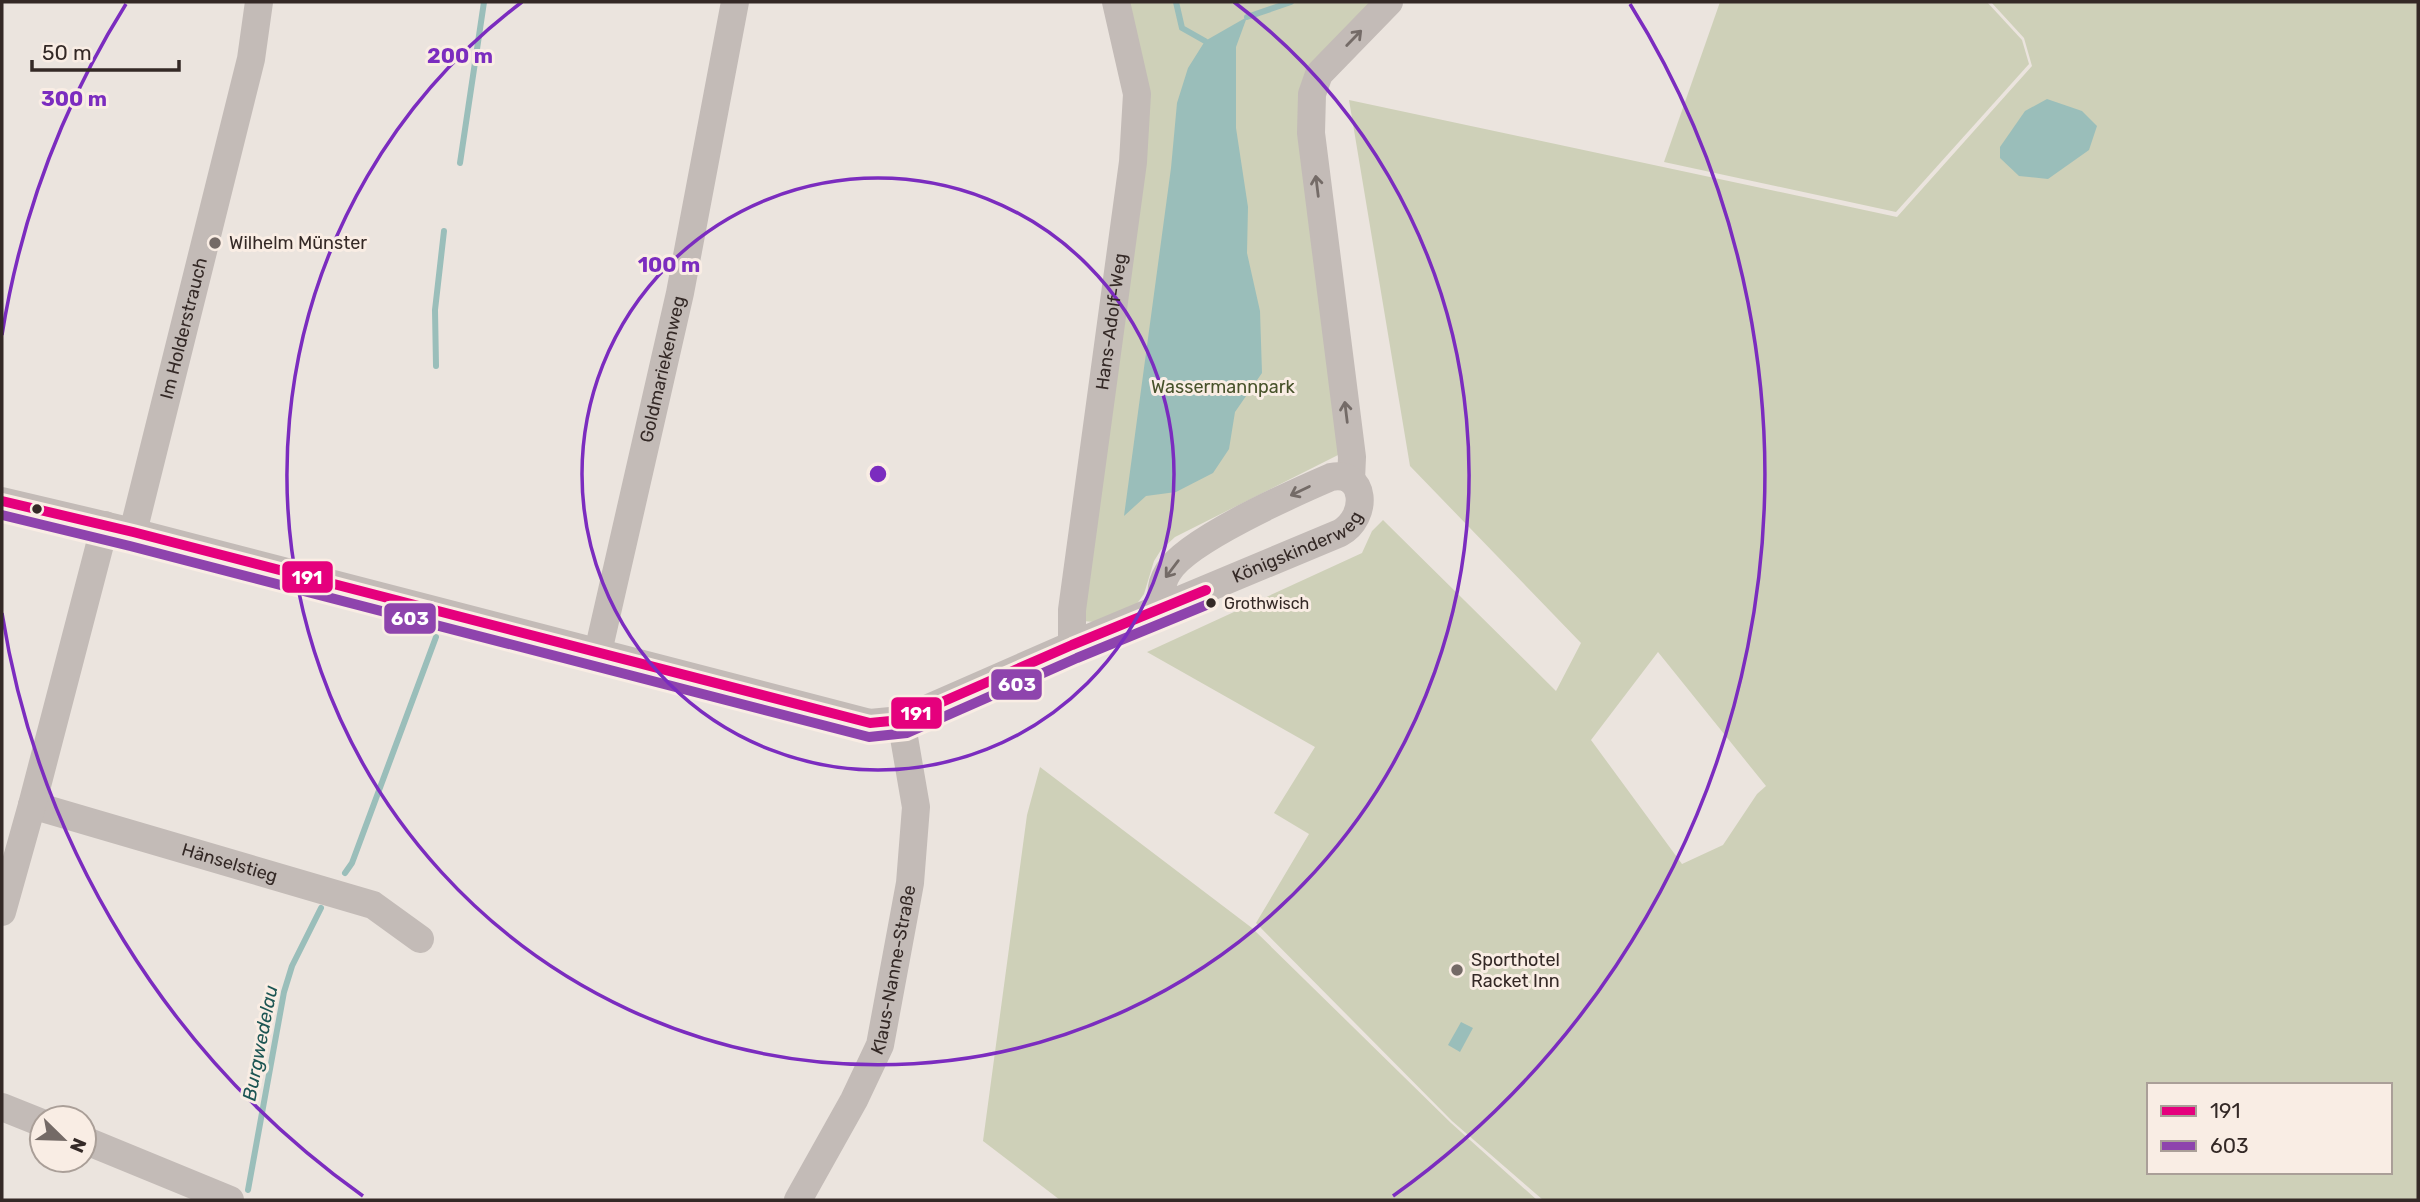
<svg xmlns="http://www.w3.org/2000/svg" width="2420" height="1202" font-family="Rubik,sans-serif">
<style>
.green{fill:#ced0b8;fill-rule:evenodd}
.water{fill:#9abeba}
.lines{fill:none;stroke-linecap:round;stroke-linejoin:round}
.stream{stroke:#9abeba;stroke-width:6}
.minor{stroke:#c3bbb7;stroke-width:28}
.bus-1-casing{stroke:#f9ede4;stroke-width:16}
.bus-2-casing{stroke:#f9ede4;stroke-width:16}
.bus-1{stroke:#e5007d;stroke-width:10}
.bus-2{stroke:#8e44ad;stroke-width:10}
.oneway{stroke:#746b67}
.ring{fill:none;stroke:#7b2cbf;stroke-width:3.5}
.poi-dot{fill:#746a66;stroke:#f9ede4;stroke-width:2.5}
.bus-dot{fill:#342926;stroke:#f9ede4;stroke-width:2.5}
.labels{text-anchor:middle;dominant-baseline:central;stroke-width:6;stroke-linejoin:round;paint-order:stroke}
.bus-label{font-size:16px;fill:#342926;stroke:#f9ede4;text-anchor:start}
.poi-label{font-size:18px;fill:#342926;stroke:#f9ede4;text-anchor:start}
.street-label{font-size:18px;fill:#342926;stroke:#f9ede4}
.park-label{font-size:18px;fill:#47522a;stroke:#f9ede4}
.water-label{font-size:19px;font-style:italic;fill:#1c5553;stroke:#f9ede4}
.centre{fill:#7b2cbf;stroke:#f9ede4;stroke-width:3.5}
.ring-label{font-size:21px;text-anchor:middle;font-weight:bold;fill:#7b2cbf;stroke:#f9ede4;stroke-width:6;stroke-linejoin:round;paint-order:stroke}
.line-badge{stroke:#f9ede4;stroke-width:2.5}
.badge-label{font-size:19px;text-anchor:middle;font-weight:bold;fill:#fff}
</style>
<rect width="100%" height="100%" fill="#ebe4de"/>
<g class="green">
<polygon points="1124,2 1383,2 1317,79 1344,452 1175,537 1161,550 1154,561 1144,594 1136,605 1094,622 1083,621 1121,320"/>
<polygon points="1720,2 1987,2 2022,40 2029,64 1896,212 1664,162"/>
<path d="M1991 2H2418V1200H1543L1452 1121 1256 923 1309 834 1274 813 1315 747 1147 652 1362 553 1372 531 1383 520 1556 691 1581 643 1410 466 1349 100 1897 217 2032 66 2024 38ZM1658 652 1766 786 1757 794 1723 845 1682 864 1591 740ZM2149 1085H2390V1172H2149Z"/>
<polygon points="1040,767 1252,928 1451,1123 1537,1200 1060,1200 983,1141 1027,815"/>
</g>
<g class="water">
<polygon points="1247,17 1236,47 1236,128 1248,207 1247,253 1260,311 1262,373 1235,412 1229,449 1213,473 1176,492 1146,496 1124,516 1171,168 1177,103 1188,68 1205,41"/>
<polygon points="2047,99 2082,111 2097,126 2089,150 2048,179 2019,176 2000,158 2000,147 2025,111"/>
<polygon points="1461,1022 1473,1028 1460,1052 1448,1045"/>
</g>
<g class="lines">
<g class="stream">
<polyline points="1176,2 1182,28 1205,41"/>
<polyline points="1247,17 1291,2"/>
<polyline points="460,163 484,2"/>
<polyline points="436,366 435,310 444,231"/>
<polyline points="345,873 352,863 436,637"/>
<polyline points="248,1190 284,992 292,966 321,908"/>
</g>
<g class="minor">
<polyline points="1351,480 1352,457 1311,133 1312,94 1319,74 1389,2"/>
<path id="s1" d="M2 501 133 532 870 723 901 720 1072 645 1340 533C1369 517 1366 470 1331 477 1294 493 1187 540 1168 572 1161 583 1160 596 1164 608"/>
<path id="s2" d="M133 532 251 59 259 2"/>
<path id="s3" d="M1072 645V610L1133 162 1137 94 1116 2"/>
<path id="s4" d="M598 652 680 293 735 2"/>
<path id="s5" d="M32 805 373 905 420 939"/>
<polyline points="2,912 32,805 105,525"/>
<polyline points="2,1107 42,1123"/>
<polyline points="84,1140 230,1200"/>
<path id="s6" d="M798 1200 854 1100 880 1045 910 883 916 807 901 720"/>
</g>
<defs>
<polyline id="bus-1" points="2,501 133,532 870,723 901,720 1072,645 1206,590"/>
<polyline id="bus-2" points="2,515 130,546 869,737 907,733 1077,658 1211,603"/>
</defs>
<use href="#bus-1" class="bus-1-casing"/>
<use href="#bus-2" class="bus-2-casing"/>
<use href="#bus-1" class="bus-1"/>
<use href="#bus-2" class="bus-2"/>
</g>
<defs><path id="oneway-shaft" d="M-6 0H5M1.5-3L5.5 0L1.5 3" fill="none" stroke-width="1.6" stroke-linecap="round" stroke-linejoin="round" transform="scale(1.75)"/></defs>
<g class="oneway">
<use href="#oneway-shaft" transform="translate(1354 38) rotate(-46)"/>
<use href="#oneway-shaft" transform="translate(1317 186) rotate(-97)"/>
<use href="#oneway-shaft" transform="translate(1346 412) rotate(-97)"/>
<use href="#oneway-shaft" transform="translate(1300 491) rotate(154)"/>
<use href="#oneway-shaft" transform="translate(1172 569) rotate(127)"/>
</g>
<g class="ring">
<circle cx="878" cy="474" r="296"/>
<path d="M1234 2A591 591 0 1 1 522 2"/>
<path d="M363 1196A887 887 0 0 1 2 613M2 335A887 887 0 0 1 126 4M1630 4A887 887 0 0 1 1393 1196"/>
</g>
<g class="poi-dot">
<circle cx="215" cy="243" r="7"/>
<circle cx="1457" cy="970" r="7"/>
</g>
<g class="bus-dot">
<circle cx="37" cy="509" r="6"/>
<circle cx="1211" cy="603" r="6"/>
</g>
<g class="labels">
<g class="bus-label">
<text x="1224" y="603">Grothwisch</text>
</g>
<g class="poi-label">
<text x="229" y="243">Wilhelm Münster</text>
<text x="1471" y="960">Sporthotel<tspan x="1471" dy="21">Racket Inn</tspan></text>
</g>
<g class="street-label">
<text stroke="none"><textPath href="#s3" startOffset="326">Hans-Adolf-Weg</textPath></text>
<text stroke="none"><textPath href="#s2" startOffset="210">Im Holderstrauch</textPath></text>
<text stroke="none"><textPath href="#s4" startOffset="290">Goldmariekenweg</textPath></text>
<text stroke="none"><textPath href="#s1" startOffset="1360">Königskinderweg</textPath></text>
<text stroke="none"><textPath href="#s5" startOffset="206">Hänselstieg</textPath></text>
<text stroke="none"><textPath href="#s6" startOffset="252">Klaus-Nanne-Straße</textPath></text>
</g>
<g class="park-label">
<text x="1223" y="387">Wassermannpark</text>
</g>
<g class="water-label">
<text transform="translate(260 1043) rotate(-79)">Burgwedelau</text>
</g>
</g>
<circle cx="878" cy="474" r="10" class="centre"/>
<g class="ring-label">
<text x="460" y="63">200 m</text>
<text x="74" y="106">300 m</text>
<text x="669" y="272">100 m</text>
</g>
<g class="line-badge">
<rect x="281" y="560" width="53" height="34" rx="7" fill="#e5007d"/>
<rect x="383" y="602" width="54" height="33" rx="7" fill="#8e44ad"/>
<rect x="990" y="668" width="53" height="33" rx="7" fill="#8e44ad"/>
<rect x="890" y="696" width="53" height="34" rx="7" fill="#e5007d"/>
</g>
<g class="badge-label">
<text x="307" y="584">191</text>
<text x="410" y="625">603</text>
<text x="1017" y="691">603</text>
<text x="916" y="720">191</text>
</g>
<rect width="2420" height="1202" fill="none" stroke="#342926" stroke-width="7"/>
<rect x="2147" y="1083" width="245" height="91" fill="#f9ede4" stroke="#aa9f98" stroke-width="2"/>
<rect x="2161" y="1106" width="35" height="10" fill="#e5007d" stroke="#aa9f98" stroke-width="2"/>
<text x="2210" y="1118" font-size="21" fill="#342926">191</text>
<rect x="2161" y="1141" width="35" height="10" fill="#8e44ad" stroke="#aa9f98" stroke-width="2"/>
<text x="2210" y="1153" font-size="21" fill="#342926">603</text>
<g transform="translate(63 1139) rotate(113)"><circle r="33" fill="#f9ede4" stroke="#aa9f98" stroke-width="2"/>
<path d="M0-5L12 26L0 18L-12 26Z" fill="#746a66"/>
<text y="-10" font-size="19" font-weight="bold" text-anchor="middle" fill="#342926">N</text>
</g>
<path d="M32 60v10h147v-10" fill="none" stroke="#342926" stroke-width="3.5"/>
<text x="42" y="60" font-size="21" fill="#342926" stroke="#f9ede4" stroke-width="5" paint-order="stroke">50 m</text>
</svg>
